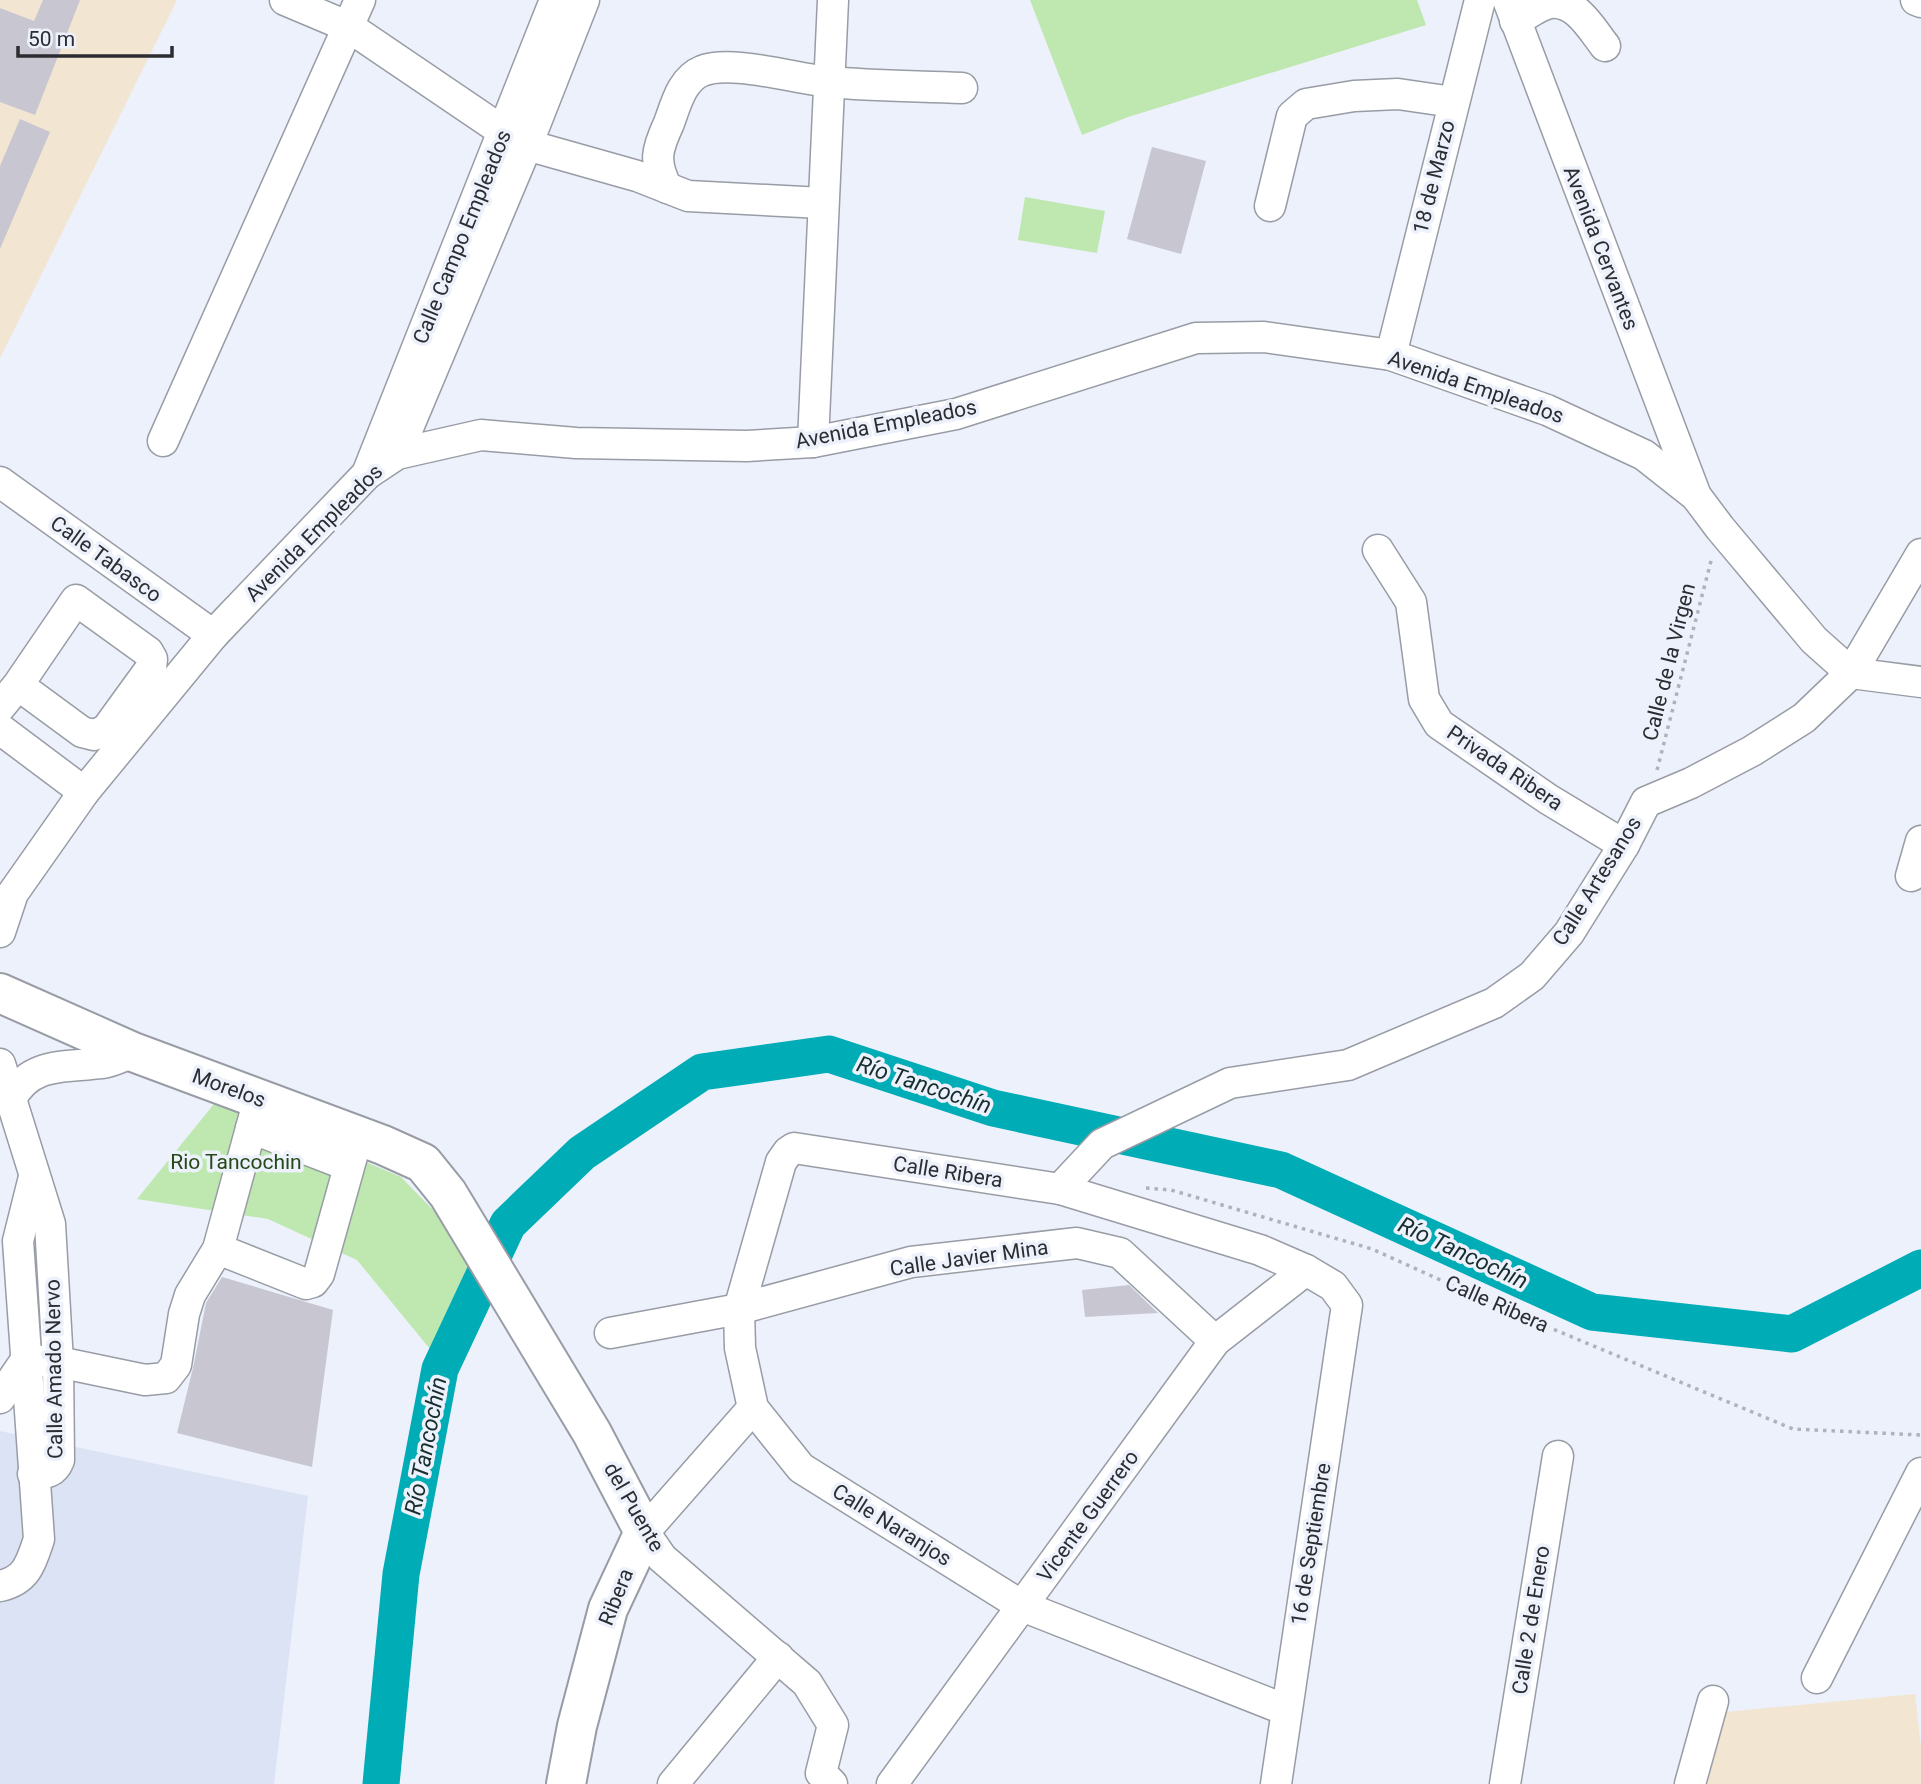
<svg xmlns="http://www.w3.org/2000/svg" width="1921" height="1784" font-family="Roboto,sans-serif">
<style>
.built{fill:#dce3f5}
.education{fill:#f2e5d1}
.green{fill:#bee8b0}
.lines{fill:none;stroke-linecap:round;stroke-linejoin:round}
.river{stroke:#00acb6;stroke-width:37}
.building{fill:#c7c6d1}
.minor-casing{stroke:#989ca5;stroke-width:33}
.major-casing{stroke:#989ca5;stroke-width:42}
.path{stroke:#aeb2ba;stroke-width:3.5;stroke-dasharray:3.5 5;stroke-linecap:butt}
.minor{stroke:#fff;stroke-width:30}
.major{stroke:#fff;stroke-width:38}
.labels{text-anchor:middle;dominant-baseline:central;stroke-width:7;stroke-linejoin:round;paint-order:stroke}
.street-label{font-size:21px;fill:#2b2d31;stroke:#ecf1fb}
.park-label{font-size:21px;fill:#254817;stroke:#ecf1fb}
.water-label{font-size:23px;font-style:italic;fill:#172e2f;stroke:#ecf1fb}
</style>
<rect width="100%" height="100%" fill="#ecf1fb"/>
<polygon class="built" points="0,1431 308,1496 274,1784 0,1784"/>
<g class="education">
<polygon points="0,0 177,0 0,358"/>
<polygon points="1915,1694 1921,1747 1921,1784 1707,1784 1726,1712"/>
</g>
<g class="green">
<polygon points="1030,0 1417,0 1426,25 1128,117 1082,135"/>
<polygon points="1025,197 1105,211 1097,253 1018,240"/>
<polygon points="218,1099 401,1177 474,1252 430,1349 357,1260 268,1219 137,1199"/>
</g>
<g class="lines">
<polyline class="river" points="381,1784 401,1574 440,1369 508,1224 582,1153 702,1072 829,1054 993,1108 1281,1170 1592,1312 1792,1334 1921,1268"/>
</g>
<g class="building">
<polygon points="43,0 80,0 35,115 0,102 0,8 34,21"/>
<polygon points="20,119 50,132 0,249 0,166"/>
<polygon points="1152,147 1206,161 1181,254 1127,239"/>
<polygon points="222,1277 333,1310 312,1467 177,1433 193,1368 206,1303"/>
<polygon points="1129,1285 1158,1313 1085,1317 1082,1290"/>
</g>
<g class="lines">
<defs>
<g id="minor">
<polyline points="285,0 349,27 504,132 527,145 637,176 688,196 822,203"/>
<polyline points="1508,0 1696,496"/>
<polyline points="1916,0 1921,2"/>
<path d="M1515 21C1525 16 1539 5 1550 3 1576 0 1591 28 1605 46"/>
<path d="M667 188C653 161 657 149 669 123 676 104 682 79 702 71 730 59 797 79 829 82 873 86 918 86 962 88"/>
<polyline points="1270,206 1292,116 1306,104 1354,96 1398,94 1453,102"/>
<polyline points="1391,355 1480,0"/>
<polyline points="163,441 360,0"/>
<polyline points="813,442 833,0"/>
<polyline points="397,454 527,145 584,0"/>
<polyline points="367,474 555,0"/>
<polyline points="0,482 213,635"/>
<polyline points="1378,550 1411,602 1424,699 1439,724 1548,799 1624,845"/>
<polyline points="0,707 18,685 76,600 148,652 152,659 151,668 106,730 94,735 82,732 18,685"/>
<polyline points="0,729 84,792"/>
<polyline points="1911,876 1921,841"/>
<polyline points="0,932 13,893 84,792 213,635 367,474 397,454 481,435 576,443 747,446 813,442 956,414 1196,338 1264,337 1391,355 1547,410 1644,455 1696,496 1720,528 1814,640 1851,673 1921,682"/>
<path d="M0 1064 50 1224 58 1362 59 1460C54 1473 46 1473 33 1474"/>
<path d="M11 1099C30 1061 66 1068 102 1063 112 1062 123 1056 133 1052"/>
<polyline points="251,1128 347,1165"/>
<polyline points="1060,1189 1102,1144 1230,1083 1348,1065 1494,1003 1532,976 1569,933 1624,845 1646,802 1691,783 1752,751 1804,718 1851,673 1921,554"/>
<polyline points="218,1249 306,1284 313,1282 319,1274 358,1135"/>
<polyline points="610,1333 739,1309 911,1262 1077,1243 1120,1253 1215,1341"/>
<polyline points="0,1398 26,1360 58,1362 145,1380 166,1378 176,1365 184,1314 190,1295 218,1249 259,1099"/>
<polyline points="753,1408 644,1532 662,1558 807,1683 833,1725 821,1773 832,1784"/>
<path d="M0 1586C27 1580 31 1563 39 1539L18 1241 34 1177"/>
<polyline points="1817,1678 1921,1473"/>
<polyline points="673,1784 778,1657"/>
<polyline points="892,1784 1215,1341 1306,1270"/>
<polyline points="1276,1784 1347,1305 1333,1286 1306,1270 1260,1250 1060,1189 794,1148 788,1152 781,1162 739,1309 740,1348 753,1408 801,1468 1022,1606 1286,1710"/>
<polyline points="1505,1784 1558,1456"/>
<polyline points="1690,1784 1713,1701"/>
</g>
<polyline id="major" points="0,993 133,1052 383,1145 423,1163 448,1194 592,1433 644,1532 608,1609 577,1726 566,1784"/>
</defs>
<use href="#minor" class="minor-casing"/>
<use href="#major" class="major-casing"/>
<g class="path">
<polyline points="1657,770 1712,557"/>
<polyline points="1146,1188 1171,1190 1372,1249 1500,1307 1793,1429 1921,1435"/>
</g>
<use href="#minor" class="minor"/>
<use href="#major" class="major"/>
</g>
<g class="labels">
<g class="street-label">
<text transform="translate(1434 177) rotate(-76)">18 de Marzo</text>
<text transform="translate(462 237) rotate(-68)">Calle Campo Empleados</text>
<text transform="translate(1601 248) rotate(69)">Avenida Cervantes</text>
<text transform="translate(1476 387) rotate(19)">Avenida Empleados</text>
<text transform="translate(886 424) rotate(-11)">Avenida Empleados</text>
<text transform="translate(314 533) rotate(-45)">Avenida Empleados</text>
<text transform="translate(106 559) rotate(36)">Calle Tabasco</text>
<text transform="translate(1669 662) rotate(-76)">Calle de la Virgen</text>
<text transform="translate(1505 768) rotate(34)">Privada Ribera</text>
<text transform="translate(1597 881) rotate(-58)">Calle Artesanos</text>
<text transform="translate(229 1088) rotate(20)">Morelos</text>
<text transform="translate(948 1172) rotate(9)">Calle Ribera</text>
<text transform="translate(969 1258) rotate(-8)">Calle Javier Mina</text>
<text transform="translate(1497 1304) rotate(24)">Calle Ribera</text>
<text transform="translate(54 1369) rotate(-91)">Calle Amado Nervo</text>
<text transform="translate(634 1507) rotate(60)">del Puente</text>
<text transform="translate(1088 1516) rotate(-54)">Vicente Guerrero</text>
<text transform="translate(892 1525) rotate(32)">Calle Naranjos</text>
<text transform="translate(1311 1544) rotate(-81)">16 de Septiembre</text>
<text transform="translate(616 1597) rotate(-68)">Ribera</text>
<text transform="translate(1531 1620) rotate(-81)">Calle 2 de Enero</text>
</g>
<g class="park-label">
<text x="236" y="1162">Rio Tancochin</text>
</g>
<g class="water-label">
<text transform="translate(924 1085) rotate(18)">Río Tancochín</text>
<text transform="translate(1463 1253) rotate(25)">Río Tancochín</text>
<text transform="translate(426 1446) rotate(-79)">Río Tancochín</text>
</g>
</g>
<path d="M18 46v10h154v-10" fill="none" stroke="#2b2d31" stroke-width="3.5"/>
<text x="28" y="46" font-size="21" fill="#2b2d31" stroke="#ecf1fb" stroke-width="5" paint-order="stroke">50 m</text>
</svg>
